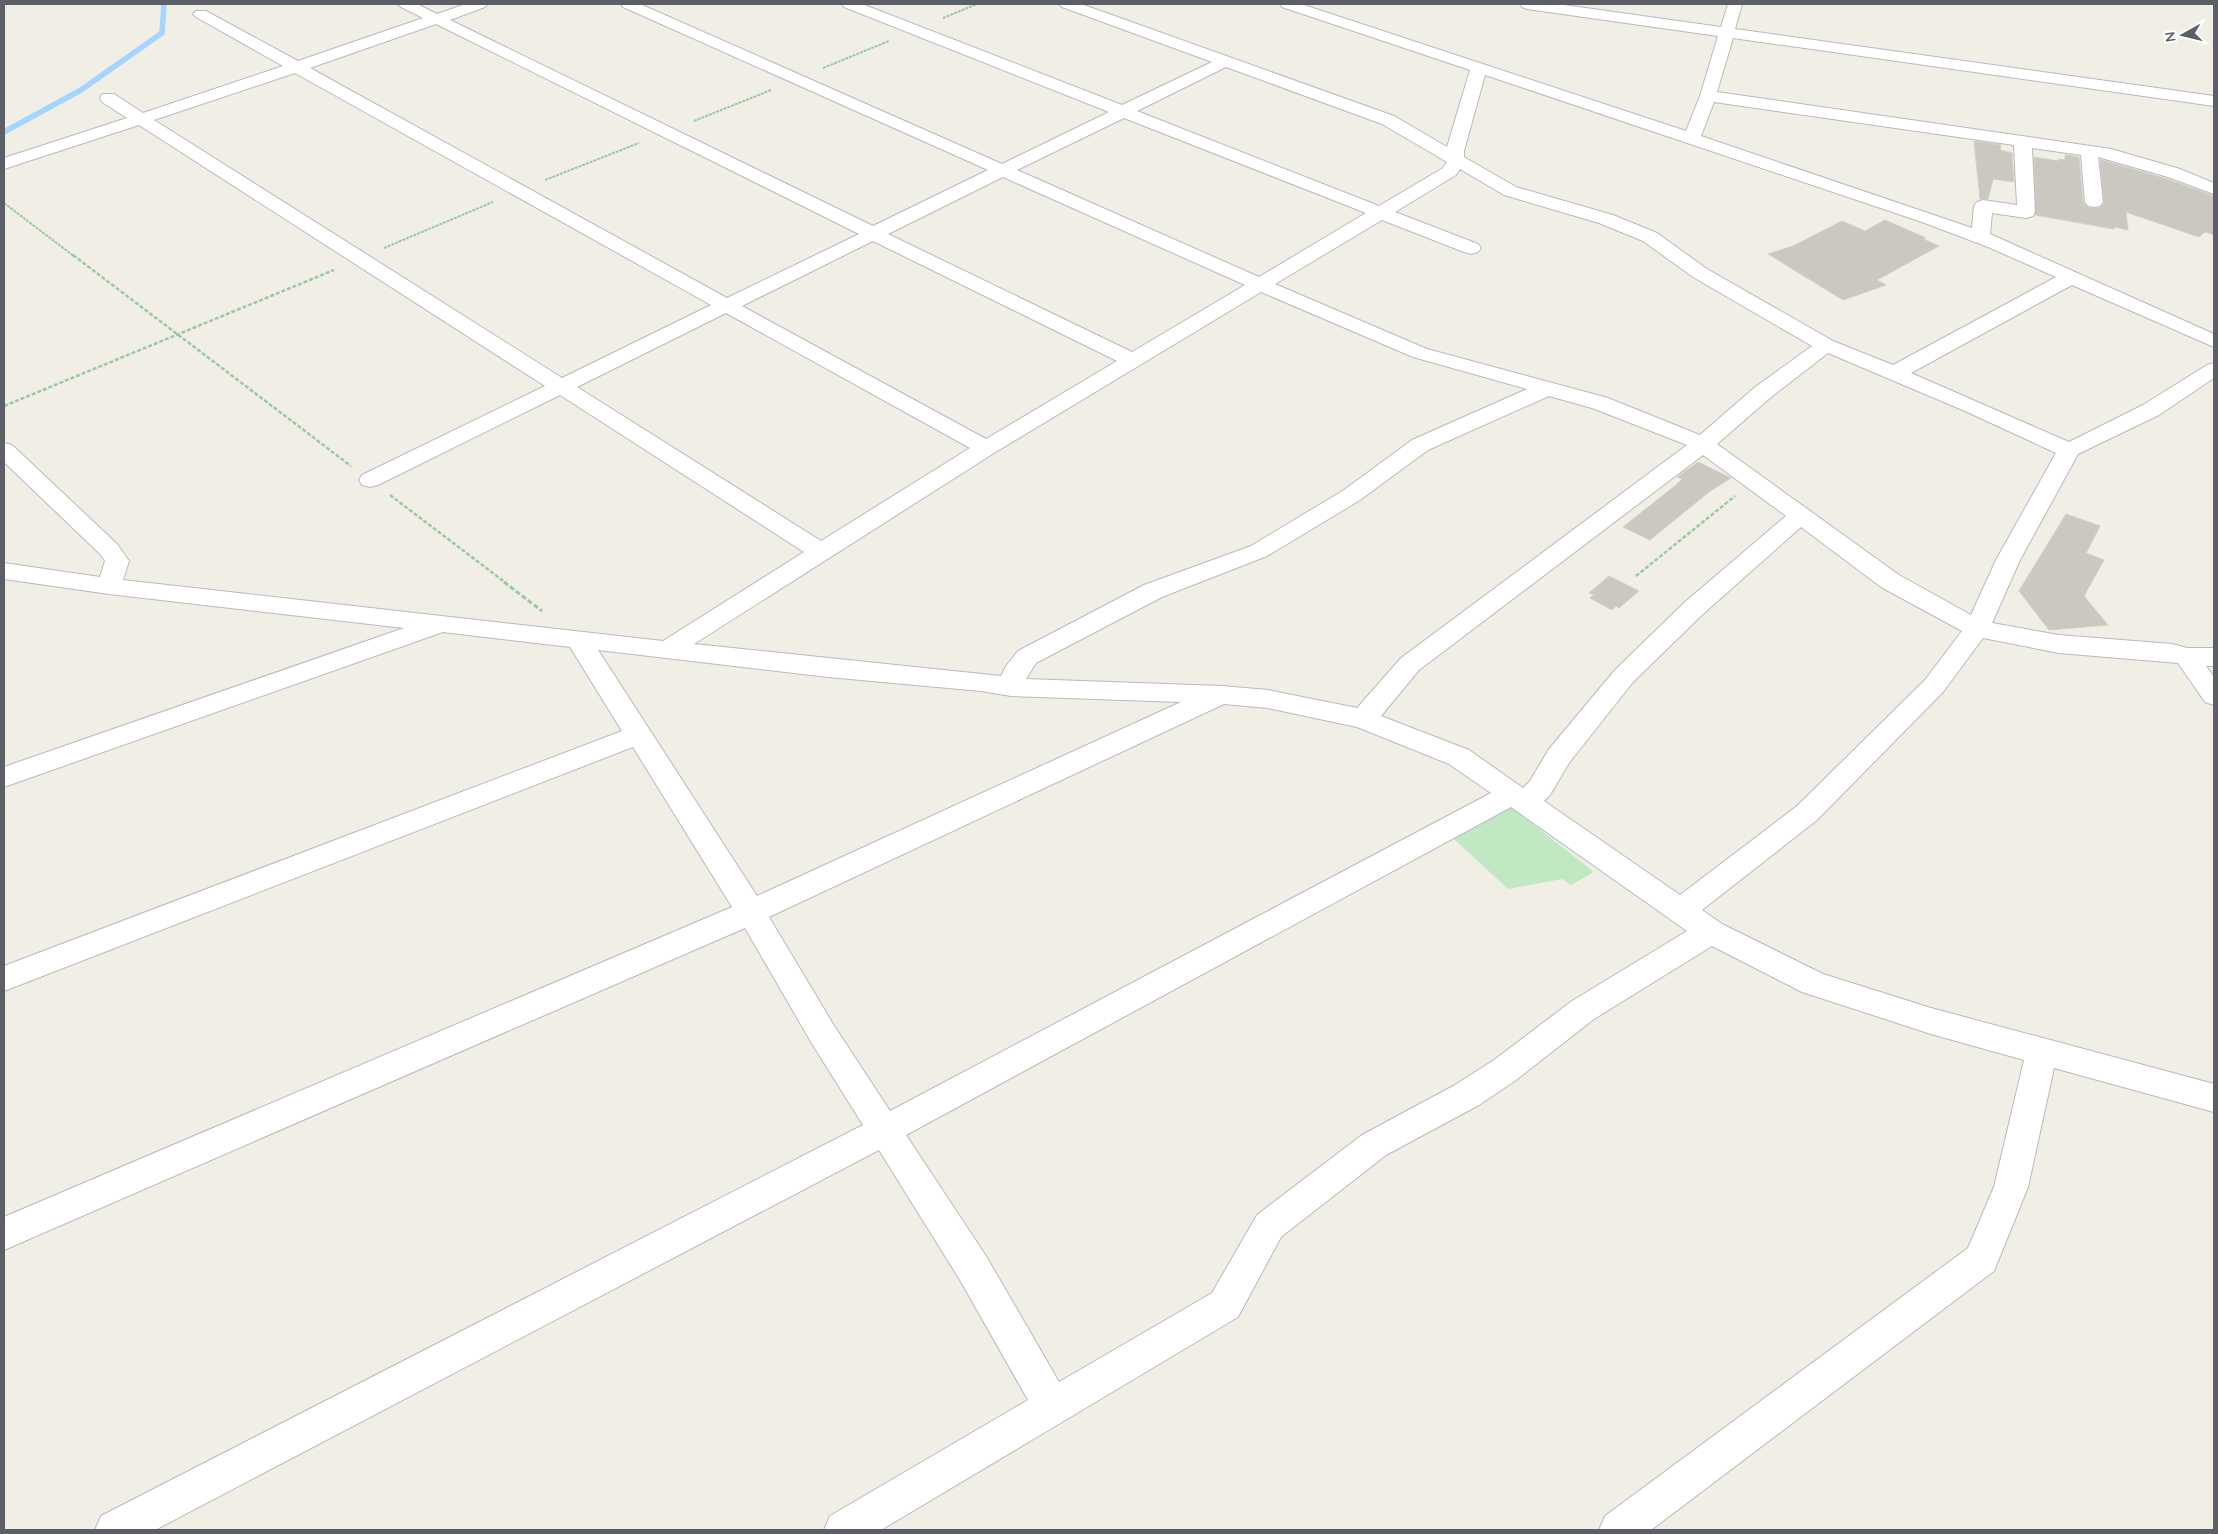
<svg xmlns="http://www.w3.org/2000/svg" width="2218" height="1534" font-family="Quicksand,sans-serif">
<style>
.green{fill:#c0e8c2}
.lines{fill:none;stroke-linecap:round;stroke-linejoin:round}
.stream{stroke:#a5d4ff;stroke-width:5.5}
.building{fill:#cbc8c2;stroke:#d5d0c3}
.minor-casing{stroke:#b7babf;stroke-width:2}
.path-far2{stroke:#99c9a9;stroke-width:2;stroke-dasharray:3 1;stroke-linecap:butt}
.path-far1{stroke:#99c9a9;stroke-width:2.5;stroke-dasharray:4 2;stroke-linecap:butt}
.path{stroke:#99c9a9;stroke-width:3;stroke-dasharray:5 2.5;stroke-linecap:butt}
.minor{fill:#fff;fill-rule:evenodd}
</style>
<rect width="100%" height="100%" fill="#f0eee5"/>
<polygon class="green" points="1511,808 1512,808 1594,872 1571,885 1562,879 1508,889 1454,839"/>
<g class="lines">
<polyline class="stream" points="4,132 81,90 162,33 164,4"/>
</g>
<g class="building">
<polygon points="1974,141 2001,145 2000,150 2012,153 2014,182 1993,179 1988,199 1980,199"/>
<polygon points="2065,155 2079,157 2083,202 2088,208 2100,208 2104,203 2100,160 2102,160 2167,179 2214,196 2214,235 2205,232 2199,237 2126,212 2128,230 2114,227 2114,229 2035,215 2034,157 2058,161 2058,159 2065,160"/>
<polygon points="1885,220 1926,238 1923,239 1939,246 1877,280 1886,285 1843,300 1768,254 1793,246 1842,221 1865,231"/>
<polygon points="1698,462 1731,478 1709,492 1650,540 1623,527 1676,485 1682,479 1677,477"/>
<polygon points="2066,514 2100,526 2086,553 2104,560 2084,596 2108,625 2049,630 2019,591"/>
<polygon points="1609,576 1639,591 1619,608 1616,606 1612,610 1590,598 1594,595 1589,593"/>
</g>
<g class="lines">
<defs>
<path id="minor" d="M398 4H417L437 14 466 4H487L485 7 450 20 873 226 988 170 623 7 621 4H640L1002 164 1109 112 844 7 842 4H862L1122 105 1212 62 1062 7 1059 4H1081L1394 116 1447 147 1470 70 1282 7 1280 4H1301L1686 131 1700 96 1718 36 1527 9 1522 7 1520 4H1557L1721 27 1728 4H1742L1735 29 2214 96V106L1733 38 1717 92 2111 149 2180 169 2214 183V194L2168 177 2098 157 2103 202 2100 206 2094 207 2088 206 2085 202 2081 155 2032 148 2035 212 2033 216 2026 218 1992 213 1990 234 2214 334V347L2072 285 1911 373 2069 442 2143 405 2207 365 2214 363V378L2159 415 2078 454 2020 560 1992 623 2059 635 2172 644 2187 648H2214V666H2206L2214 677V705L2205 702 2178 663 2059 653 1983 638 1943 692 1817 820 1702 910 1722 924 1823 974 1931 1008 2214 1084V1112L2054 1068 2028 1187 1994 1271 1651 1530H1599L1605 1516 1968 1248 1994 1187 2024 1060 1931 1034 1802 992 1712 946 1594 1019 1516 1080 1479 1105 1386 1155 1281 1237 1238 1317 881 1530H824L830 1516 1028 1400 960 1280 879 1150 155 1530H95L101 1516 863 1125 811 1042 745 928 4 1250V1217L732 907 633 747 4 991V966L622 731 570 647 443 632 4 787V767L404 628 109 594 4 579V563L100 577 105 561 100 554 4 462V443L12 445 117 544 129 561 123 580 663 641 804 552 560 395 378 485 370 487 362 485 359 480 362 475 545 386 139 125 4 169V158L127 118 102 102 100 98 102 94H114L143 113 283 66 196 17 193 14 196 11H206L298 61 423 18 401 7ZM436 24 859 234 727 298 310 68ZM1226 67 1382 124 1447 162 1443 168 1379 206 1137 111ZM295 73 711 305 562 378 154 120ZM1485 75 1922 222 1988 247 2056 277 1893 365 1833 341 1707 269 1657 233 1613 215 1516 187 1464 157V151ZM1714 102 2014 145 2017 205 1983 200 1977 202 1974 206 1972 228 1701 136ZM1124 118 1366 213 1259 277 1017 170ZM1460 169 1504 195 1599 223 1643 241 1693 277 1812 346 1754 388 1700 435 1608 398 1427 349 1275 284 1382 220 1464 252 1471 254 1478 252 1481 248 1478 244 1395 212 1456 175ZM1003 177 1245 285 1132 352 888 234ZM873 241 1117 361 986 439 742 306ZM1261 292 1413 357 1527 389 1412 440 1344 490 1251 546 1144 585 1018 651 1006 666 1001 676 694 644 994 453ZM726 313 970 448 821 541 577 387ZM1828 353 1965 411 2056 453 1996 560 1971 615 1899 575 1717 444 1770 398ZM1549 396 1592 408 1687 445 1401 658 1357 708 1268 690 1222 686 1026 679 1036 663 1162 597 1267 556 1360 500 1428 450ZM1703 455 1786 516 1685 602 1615 670 1549 749 1530 781 1523 788 1469 750 1381 716 1419 670ZM1801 527 1881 587 1962 631 1925 680 1797 806 1680 895 1544 801 1550 795 1569 763 1633 682 1703 614ZM598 650 828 677 981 691 1011 696 1181 702 757 896ZM1224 704 1268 708 1357 727 1449 764 1491 793 890 1111 833 1024 769 917ZM1511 807 1687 931 1572 1001 1494 1060 1455 1085 1362 1135 1257 1215 1212 1293 1059 1382 986 1256 906 1135Z"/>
</defs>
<use href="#minor" class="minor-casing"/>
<g class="path-far2">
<polyline points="943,18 977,4"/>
<polyline points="823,68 889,41"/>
<polyline points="694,121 771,90"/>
<polyline points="545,180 639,143"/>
<polyline points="4,203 75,257"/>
<polyline points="384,248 493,202"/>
</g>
<g class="path-far1">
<polyline points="73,255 351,466"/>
<polyline points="4,406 334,270"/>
<polyline points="390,495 506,583"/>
<polyline points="1636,576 1735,496"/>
</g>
<polyline class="path" points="504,582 542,611"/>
<use href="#minor" class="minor"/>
</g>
<rect width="2218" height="1534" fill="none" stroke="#5c6066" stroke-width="10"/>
<g transform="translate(2183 35) rotate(262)" stroke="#ffffff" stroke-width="4" paint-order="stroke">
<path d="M0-4L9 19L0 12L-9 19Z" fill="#5c6066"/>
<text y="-8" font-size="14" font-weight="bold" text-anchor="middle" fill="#5c6066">N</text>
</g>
</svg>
